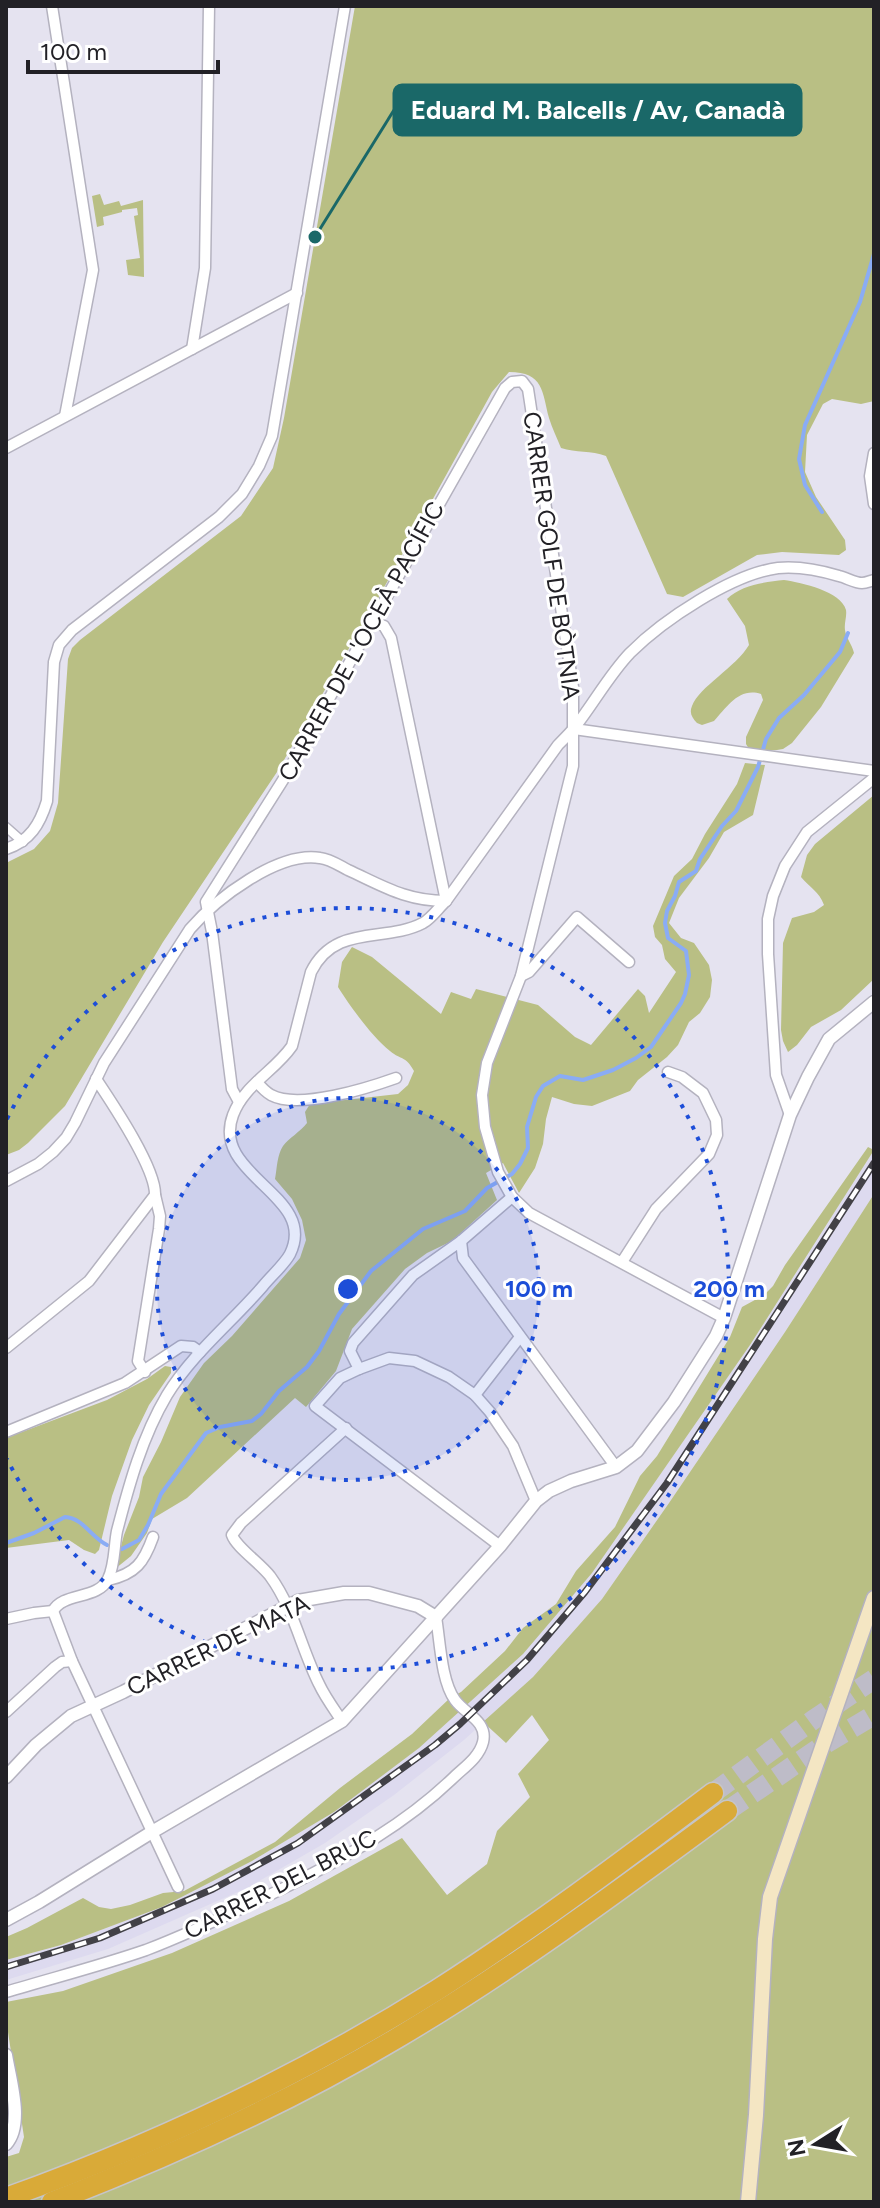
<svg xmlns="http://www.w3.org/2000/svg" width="880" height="2208" font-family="Figtree,sans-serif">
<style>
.built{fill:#dddaef}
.green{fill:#b9bf84}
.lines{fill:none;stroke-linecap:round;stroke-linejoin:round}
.stream{stroke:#8aacf5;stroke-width:4}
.motorway-tunnel{stroke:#bebcc8;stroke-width:20;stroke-dasharray:20 10;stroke-linecap:butt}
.pedestrian-casing{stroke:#b4b2bf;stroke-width:11}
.minor-casing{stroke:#b4b2bf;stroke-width:13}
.tertiary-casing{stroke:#b4b2bf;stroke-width:15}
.secondary-casing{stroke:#b4b2bf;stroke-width:17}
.motorway-casing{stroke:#c6c5c7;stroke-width:23}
.pedestrian{stroke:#fff;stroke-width:8}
.minor{stroke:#fff;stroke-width:10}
.tertiary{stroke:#fff;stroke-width:12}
.secondary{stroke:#f4e6c3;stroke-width:14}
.motorway{stroke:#d9aa38;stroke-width:20}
.rail-casing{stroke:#424147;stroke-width:7}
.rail{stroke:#fff;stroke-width:4;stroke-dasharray:12;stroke-linecap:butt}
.ring{fill:none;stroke:#1d4ed8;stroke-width:4;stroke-dasharray:4 8}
.labels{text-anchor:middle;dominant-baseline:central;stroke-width:6;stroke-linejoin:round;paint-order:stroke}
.street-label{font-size:24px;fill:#222126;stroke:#fff}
.centre{fill:#1d4ed8;stroke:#fff;stroke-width:4}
.ring-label{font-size:24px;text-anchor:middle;font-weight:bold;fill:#1d4ed8;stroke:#fff;stroke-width:6;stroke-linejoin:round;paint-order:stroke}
.leader{fill:none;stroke:#1a6868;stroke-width:3}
.callout-dot{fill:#1a6868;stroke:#fff;stroke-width:3}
.callout{fill:#1a6868;stroke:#1a6868;stroke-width:3}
.callout-label{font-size:26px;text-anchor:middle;font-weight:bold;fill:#fff}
</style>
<rect width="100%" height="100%" fill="#e5e3f0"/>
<polygon class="built" points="874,1150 874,1194 785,1332 669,1503 602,1599 533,1677 464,1740 394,1795 325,1843 247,1888 108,1949 6,1980 6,1960 61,1945 162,1907 252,1861 334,1812 592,1573 750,1345"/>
<g class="green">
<path d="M355 6H874V401L861 404 832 399 823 404 807 435 805 472 816 497 845 540 846 550 839 555 782 552 757 555 683 597 667 594 606 456C591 450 576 453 561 448 557 438 552 428 549 418 542 392 544 372 509 372L492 392 376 602 277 772 163 942 65 1106 28 1143 19 1150 6 1155V863L34 849 50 831 58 803 68 659 72 648 80 640 241 516 273 468 284 418Z"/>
<polygon points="100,194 104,205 119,201 121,206 143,200 144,277 128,275 126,260 140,258 134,216 138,215 137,208 122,210 122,212 103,217 104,225 97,227 92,196"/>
<path d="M784 580C802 583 841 591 846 610 847 617 844 623 845 630 846 638 852 644 854 653L821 707 792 743 783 749 777 750 755 751 749 749 746 744V737L763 700 761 694C739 687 727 707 714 721L702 725 697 723C692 718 689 713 692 706 699 687 736 667 749 645L745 626 727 599C741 585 765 582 784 580Z"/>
<path d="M745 763 765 765 753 815 724 832 709 858 679 898 669 923 681 938 694 943 709 965 712 980 710 997 700 1013 689 1022 678 1045 667 1057 638 1080 630 1091 592 1106 574 1104 552 1097 546 1119 543 1144 535 1168 519 1193 503 1163 486 1173 497 1200 452 1241 427 1253 405 1269 352 1329 336 1371 306 1407 295 1398 187 1498 152 1519 147 1533 131 1556 115 1569 124 1535 139 1497 143 1477 161 1442 180 1397 204 1363 232 1336 300 1258 306 1240 302 1220 292 1199 275 1179C277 1168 277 1155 283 1146 289 1138 300 1132 307 1123L305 1112 310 1104 398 1094 408 1085 414 1071C405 1055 402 1061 390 1051 372 1037 350 1006 338 987L342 962 352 947 372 957 441 1014 451 992 471 999 476 989 538 1005 575 1037 591 1045 638 989 645 996 649 1013 676 972 665 959 662 945 655 937 653 926 674 876 692 859 705 834 737 784Z"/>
<path d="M874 795V979L841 1010 811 1027 797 1045 788 1052 783 1041 781 1030 783 943 792 918 814 912 824 905C819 891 810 888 801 877L807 855 815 844Z"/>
<polygon points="868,1147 874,1150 750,1345 592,1573 523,1654 419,1748 334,1812 252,1861 162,1907 61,1945 6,1960 6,1937 27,1928 83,1898 99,1907 111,1909 130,1905 163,1893 184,1891 275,1842 340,1788 412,1734 450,1698 461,1692 505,1651 523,1628 556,1604 576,1571 615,1527 640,1476 657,1456 730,1337 742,1307 764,1295 773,1286 785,1265"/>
<polygon points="874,1194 874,2202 6,2202 6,2157 19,2153 24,2137 6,2019 6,2002 63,1991 172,1953 289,1901 402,1838 447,1895 487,1864 497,1831 530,1797 518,1774 549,1740 532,1715 506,1743 483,1722 533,1677 602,1599 669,1503 785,1332"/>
<polygon points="165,1366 171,1367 171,1373 149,1405 132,1440 112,1496 99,1550 95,1554 84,1550 69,1540 6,1548 6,1438 107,1400 147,1379"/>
</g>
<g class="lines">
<g class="stream">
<polyline points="874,80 874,88"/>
<polyline points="822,512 805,485 799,459 805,425 860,302 874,254"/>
<path d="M6 1543 34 1533 65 1517C83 1518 91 1537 107 1545"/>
<polyline points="122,1549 139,1540 148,1525 161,1494 206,1433 220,1427 252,1421 261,1414 279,1391 307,1367 319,1351 339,1314 371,1271 423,1229 465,1211 487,1188 512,1174 520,1164 528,1148 527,1127 536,1097 543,1086 560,1076 583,1080 613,1070 636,1058 651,1047 681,1003 685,994 689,975 686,951 668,938 665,923 667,911 675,896 679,882 696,871 700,859 722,826 736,811 758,767 766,739 779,718 804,695 840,652 848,633"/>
</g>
<g class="motorway-tunnel">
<polyline points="713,1793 813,1720 874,1679"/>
<polyline points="727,1811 825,1744 874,1715"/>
</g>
<defs>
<polyline id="pedestrian" points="6,827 23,842"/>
<g id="minor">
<polyline points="52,6 93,270 65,416"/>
<polyline points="192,349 205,268 209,6"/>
<polyline points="6,448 297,293"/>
<polyline points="874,453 870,476 874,504"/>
<polyline points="373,622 384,626 391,638 446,901"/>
<polyline points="574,729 874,771"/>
<path d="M6 849C30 841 40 824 47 801L54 662 59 645 72 630 219 517 242 494 259 466 272 436 345 6"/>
<polyline points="521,976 529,972 577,917 629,962"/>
<path d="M257 1082C261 1087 266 1092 271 1095 299 1110 368 1088 396 1078"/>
<polyline points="239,1102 232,1089 212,932 206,902 283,780 505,388 512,382 522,381 528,389 530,402 573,687 573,766 521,976 487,1063 482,1095 485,1127 498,1172 512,1197 529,1213 724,1318"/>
<polyline points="790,1115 776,1075 768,954 768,919 773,896 785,866 807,832 874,778"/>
<path d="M6 1181 38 1164 53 1152 66 1138 75 1123 104 1063 190 929C216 899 278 851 320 858 330 859 340 866 348 870 383 886 406 901 446 901"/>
<polyline points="461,1241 463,1258 616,1467"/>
<polyline points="622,1262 656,1209 709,1154 717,1135 716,1120 703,1093 682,1077 668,1072"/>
<path d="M6 1348 89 1281 155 1195C156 1168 112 1103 96 1079"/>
<polyline points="359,1369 350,1351 353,1343 413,1275 461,1241 512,1197"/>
<polyline points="145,1372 138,1361 159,1229 160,1216 155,1195"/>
<polyline points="475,1395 520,1337"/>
<polyline points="6,1432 125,1383 181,1346 193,1347 200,1352"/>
<polyline points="500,1546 315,1406 340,1378 359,1369 389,1358 415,1361 449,1377 475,1395 490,1412 513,1446 536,1501"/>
<path d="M108 1580C136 1574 144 1562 153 1537"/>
<path d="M53 1611C63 1592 98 1600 108 1579 115 1565 114 1546 117 1531 129 1485 142 1437 167 1395 192 1354 231 1323 263 1286 271 1276 284 1265 290 1254 319 1195 210 1176 233 1115 244 1085 275 1071 292 1046L311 972C335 923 385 943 423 923 432 918 439 907 446 901L558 745C564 739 570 733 575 727 594 703 609 675 630 653 663 620 732 574 778 568 799 566 819 570 839 576 847 578 855 583 862 583 866 583 870 581 874 580"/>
<polyline points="53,1611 72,1661 178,1887"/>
<polyline points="6,1619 34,1613 53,1611"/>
<polyline points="6,1712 55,1667 62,1662 72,1661"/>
<path d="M342 1721C334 1709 325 1697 319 1684 301 1648 294 1609 270 1576 260 1563 236 1547 232 1535L241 1523 346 1428"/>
<path d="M6 1992C52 1978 100 1966 146 1950 195 1931 243 1908 290 1885 348 1856 405 1824 452 1779 463 1768 479 1758 483 1742 488 1721 465 1714 455 1700 441 1681 440 1640 436 1617"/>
</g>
<g id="tertiary">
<polyline points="6,1777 36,1745 71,1716 123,1692 298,1601 344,1593 369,1593 418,1606 436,1617"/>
<polyline points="6,1920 39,1902 152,1832 342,1721 500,1546 536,1501 549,1491 571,1481 616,1467 637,1451 674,1402 716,1336 724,1318 790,1115 808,1077 829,1039 874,1002"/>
<path d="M6 2055C10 2080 24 2124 6 2144"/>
</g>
<polyline id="secondary" points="748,2202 756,2115 765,1939 770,1897 874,1598"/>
<g id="motorway">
<path d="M6 2198C156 2144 302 2075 437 1990 532 1929 623 1861 713 1793"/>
<path d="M52 2202C171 2156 288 2103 397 2038 512 1970 620 1890 727 1811"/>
</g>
</defs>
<use href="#pedestrian" class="pedestrian-casing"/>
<use href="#minor" class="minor-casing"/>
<use href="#tertiary" class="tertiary-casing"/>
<use href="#secondary" class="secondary-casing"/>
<use href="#motorway" class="motorway-casing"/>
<use href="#pedestrian" class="pedestrian"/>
<use href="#minor" class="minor"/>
<use href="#tertiary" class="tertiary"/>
<use href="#secondary" class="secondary"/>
<use href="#motorway" class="motorway"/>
<defs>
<polyline id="rail" points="6,1967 100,1938 213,1889 298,1843 435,1745 460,1724 527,1660 585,1592 667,1483 874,1163"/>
</defs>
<use href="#rail" class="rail-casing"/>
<use href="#rail" class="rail"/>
</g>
<circle cx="348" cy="1289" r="191" fill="#1d4ed8" fill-opacity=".12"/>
<g class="ring">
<circle cx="348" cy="1289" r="191"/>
<path d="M7 1119A381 381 0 1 1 7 1459"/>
</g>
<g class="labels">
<g class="street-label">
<text transform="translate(552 556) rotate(82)">CARRER GOLF DE BÒTNIA</text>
<text transform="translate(361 641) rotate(-61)">CARRER DE L'OCEÀ PACÍFIC</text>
<text transform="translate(218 1645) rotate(-26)">CARRER DE MATA</text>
<text transform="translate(280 1884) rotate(-27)">CARRER DEL BRUC</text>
</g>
</g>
<circle cx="348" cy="1289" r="12" class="centre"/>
<g class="ring-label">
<text x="539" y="1297">100 m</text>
<text x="729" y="1297">200 m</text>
</g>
<path class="leader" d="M315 237L394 110"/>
<circle class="callout-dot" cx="315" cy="237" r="8"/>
<rect class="callout" x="394" y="85" width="407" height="50" rx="8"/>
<g class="callout-label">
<text x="598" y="119">Eduard M. Balcells / Av, Canadà</text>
</g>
<rect width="880" height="2208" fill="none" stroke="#222126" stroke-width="16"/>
<g transform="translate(816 2144) rotate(259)" stroke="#ffffff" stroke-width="6" paint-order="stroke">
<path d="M0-6L14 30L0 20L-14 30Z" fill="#222126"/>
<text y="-12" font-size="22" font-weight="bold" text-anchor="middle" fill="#222126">N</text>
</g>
<path d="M28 60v12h190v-12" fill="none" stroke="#222126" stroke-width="4"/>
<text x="40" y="60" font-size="24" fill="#222126" stroke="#ffffff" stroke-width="6" paint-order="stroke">100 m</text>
</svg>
